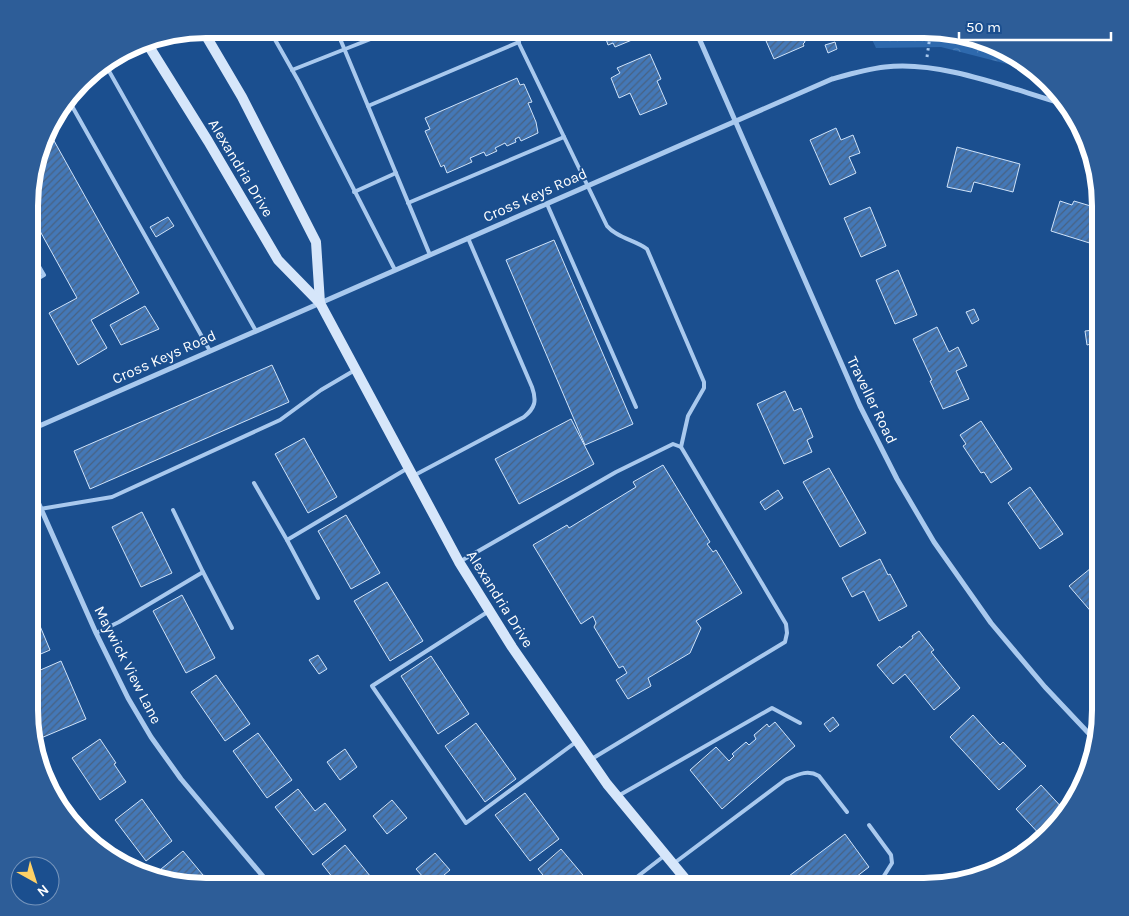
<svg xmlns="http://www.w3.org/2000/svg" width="1129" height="916" font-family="Karla,sans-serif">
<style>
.park{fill:url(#park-crowns)}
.building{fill:url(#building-hatch);stroke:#cfe3fa}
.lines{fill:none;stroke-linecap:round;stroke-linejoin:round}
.path{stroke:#a9c9ee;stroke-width:3;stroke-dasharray:2.5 4;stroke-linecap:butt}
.lane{stroke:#a9c9ee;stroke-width:4}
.street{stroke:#a9c9ee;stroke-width:5}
.secondary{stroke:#d6e6fa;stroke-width:10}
.labels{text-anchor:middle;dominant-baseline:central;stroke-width:4;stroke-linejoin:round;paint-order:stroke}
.street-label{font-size:15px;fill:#fff;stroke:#1b4f8f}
.rim{fill:none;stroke:#fff;stroke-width:6}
</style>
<defs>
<pattern id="park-crowns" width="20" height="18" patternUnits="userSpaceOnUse" patternTransform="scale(1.25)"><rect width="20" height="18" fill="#2e69ad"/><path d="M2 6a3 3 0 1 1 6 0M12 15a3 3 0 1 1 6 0" fill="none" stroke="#4d80b9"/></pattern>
<pattern id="building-hatch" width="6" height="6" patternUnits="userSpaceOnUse" patternTransform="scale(1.25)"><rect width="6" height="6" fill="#4478b7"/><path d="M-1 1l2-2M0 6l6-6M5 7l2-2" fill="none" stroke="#486282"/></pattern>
</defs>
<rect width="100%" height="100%" fill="#1b4f8f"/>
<polygon class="park" points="867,29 935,29 991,42 1034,71 941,47 876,48"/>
<g class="building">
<polygon points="610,29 641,29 644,35 615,47 613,43 608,45 605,36 611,33"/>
<polygon points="765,29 800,29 805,42 803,44 804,46 774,59 763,34 765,33 764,30"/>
<polygon points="835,42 837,49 828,53 825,45"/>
<polygon points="650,54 661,79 657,81 667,104 640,115 630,93 619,98 611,78 620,73 617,68"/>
<polygon points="517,78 520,85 524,84 532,102 528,103 536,122 538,133 521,141 519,137 515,139 516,142 507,146 505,143 495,148 497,151 486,156 484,152 470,158 472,162 447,173 444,165 441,167 425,131 430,129 425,118"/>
<polygon points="836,128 841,140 853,135 860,153 849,157 856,173 830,185 810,140"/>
<polygon points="48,130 139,293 91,320 107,348 78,365 49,313 77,298 30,213 30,182"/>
<polygon points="957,147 1020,164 1013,192 974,182 971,192 947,187"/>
<polygon points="1098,194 1100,206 1100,231 1096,245 1051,231 1060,201 1072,205 1074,201 1094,207"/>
<polygon points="870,207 886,246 861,257 844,218"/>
<polygon points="168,217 174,226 156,237 150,227"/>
<polygon points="554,240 633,424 585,445 506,260"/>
<polygon points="898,270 917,315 895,324 876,280"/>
<polygon points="145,306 159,329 121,345 110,325"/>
<polygon points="974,309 979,320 972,324 966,312"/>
<polygon points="937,327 949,352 958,347 967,366 956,371 969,399 943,409 930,381 932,380 913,339"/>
<polygon points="1094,330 1095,343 1087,345 1085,331"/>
<polygon points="272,365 289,402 90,489 74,451"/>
<polygon points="785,391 794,411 801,408 813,437 807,440 812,452 784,464 757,404"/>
<polygon points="571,419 594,464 519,504 495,459"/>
<polygon points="981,421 1012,469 991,483 984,472 981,473 963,446 966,444 960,435"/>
<polygon points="304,438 337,497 308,513 275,454"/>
<polygon points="663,465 710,542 707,544 713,552 716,550 742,593 696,621 701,628 690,653 648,678 651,686 628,699 616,680 627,673 623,666 619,668 594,627 596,623 593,616 581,624 533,545 567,525 569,528 636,487 633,482"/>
<polygon points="829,468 866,533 840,547 803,482"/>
<polygon points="1030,487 1063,534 1040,549 1008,503"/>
<polygon points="778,490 783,498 765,510 760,502"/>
<polygon points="142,512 172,573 141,587 112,527"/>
<polygon points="346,515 380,573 351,589 318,531"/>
<polygon points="880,559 888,575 890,574 907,606 879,621 864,591 852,597 842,578"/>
<polygon points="1091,568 1100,578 1100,622 1069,586"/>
<polygon points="387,582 423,641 390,661 354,601"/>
<polygon points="182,595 215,658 186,673 153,611"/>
<polygon points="40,626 50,650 29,659 29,631"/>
<polygon points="919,631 934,650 931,652 960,688 934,710 905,674 893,684 877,665 900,646 901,648 913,638 912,636"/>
<polygon points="318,655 327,669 319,674 309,660"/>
<polygon points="431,656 469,714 438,734 401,676"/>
<polygon points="61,661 86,719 34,741 29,722 29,675"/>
<polygon points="216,675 250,724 225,741 191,692"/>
<polygon points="973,715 1000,745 1003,742 1026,766 999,790 950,737"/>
<polygon points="833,717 839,725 830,732 824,724"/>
<polygon points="775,722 795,746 722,809 690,770 716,747 729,761 734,756 732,754 746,742 749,745 756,739 754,735 767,724 769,727"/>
<polygon points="476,723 516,779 485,802 445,746"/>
<polygon points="258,733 292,780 267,798 233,751"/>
<polygon points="100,739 116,763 114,764 126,782 100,800 72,758"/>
<polygon points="345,749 357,767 340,780 327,762"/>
<polygon points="1041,785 1066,812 1049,835 1044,839 1016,809"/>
<polygon points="298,789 315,811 325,803 346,830 313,855 275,807"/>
<polygon points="525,793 559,839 530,861 495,815"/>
<polygon points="142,799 172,841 146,861 115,820"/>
<polygon points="392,800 407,818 387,834 373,816"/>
<polygon points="845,834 869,867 843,887 791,887 785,879"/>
<polygon points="345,845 379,887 340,887 322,864"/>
<polygon points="561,849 593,887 553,887 538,869"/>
<polygon points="183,851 203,875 201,877 209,887 194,887 160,879 155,874"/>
<polygon points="435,853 450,870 431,886 416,869"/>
</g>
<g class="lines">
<polyline class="path" points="927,57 931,29"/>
<g class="lane">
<polyline points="269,29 299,82 395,270"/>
<polyline points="336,29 430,255"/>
<path d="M512 29 607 226C617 238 635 240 647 249L704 382V388L688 416 681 447"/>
<polyline points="105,64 256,331"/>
<polyline points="292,70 396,29"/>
<polyline points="68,99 210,351"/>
<polyline points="368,106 519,42"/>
<polyline points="354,192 396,173"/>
<polyline points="408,203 564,137"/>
<polyline points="547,204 636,407"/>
<polyline points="30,283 44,275 30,251"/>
<path d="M413 476 524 417C535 408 537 401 532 387L468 238"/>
<polyline points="254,483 287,540"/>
<polyline points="40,509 112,497 280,420 321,390 355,370"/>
<polyline points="173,510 203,572"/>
<polyline points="461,561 616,472 673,444 681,447 786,624 787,633 785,642 590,760"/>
<polyline points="318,598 287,540 408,468"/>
<polyline points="489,611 372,686 466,823 576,742"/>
<polyline points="96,633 119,622 203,572 232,628"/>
<polyline points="618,796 772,708 800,723"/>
<polyline points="869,825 891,855 892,863 882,879 875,887"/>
<path d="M673 864 785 780C797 775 807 769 819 776L847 812"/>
<polyline points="624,887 664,856"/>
</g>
<g class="street">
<polyline points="695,29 860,406 897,479 934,542 991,623 1045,687 1095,740"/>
<path d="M30 430 832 79C850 74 867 69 885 67 940 60 1011 89 1064 104"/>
<polyline points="30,484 96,633 128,698 151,737 181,779 272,887"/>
</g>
<g class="secondary">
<polyline points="202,29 242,97 316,242 320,303"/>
<polyline points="145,40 208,141 278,260 320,303 459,562 512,647 607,784 692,887"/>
</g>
</g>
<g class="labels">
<g class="street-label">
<text transform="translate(241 168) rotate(59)">Alexandria Drive</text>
<text transform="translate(535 195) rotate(-24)">Cross Keys Road</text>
<text transform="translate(164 357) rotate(-24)">Cross Keys Road</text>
<text transform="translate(872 400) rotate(64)">Traveller Road</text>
<text transform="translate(500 599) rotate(58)">Alexandria Drive</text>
<text transform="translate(128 665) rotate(63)">Maywick View Lane</text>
</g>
</g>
<path d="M0 0H1129V916H0ZM206 38H924A168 168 0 0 1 1092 206V710A168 168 0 0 1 924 878H206A168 168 0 0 1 38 710V206A168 168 0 0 1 206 38Z" fill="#2d5d98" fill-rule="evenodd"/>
<path class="rim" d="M206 38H924A168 168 0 0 1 1092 206V710A168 168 0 0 1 924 878H206A168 168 0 0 1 38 710V206A168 168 0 0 1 206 38Z"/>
<g transform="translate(35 881) rotate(141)"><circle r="24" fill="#1b4f8f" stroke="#7695bc"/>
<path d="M0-4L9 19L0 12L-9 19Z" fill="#ffd166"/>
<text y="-8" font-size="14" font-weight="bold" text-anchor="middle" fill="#ffffff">N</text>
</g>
<path d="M959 32v8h152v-8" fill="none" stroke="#ffffff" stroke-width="2.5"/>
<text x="966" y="32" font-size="15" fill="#ffffff" stroke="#1b4f8f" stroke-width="4" paint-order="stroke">50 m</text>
</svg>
